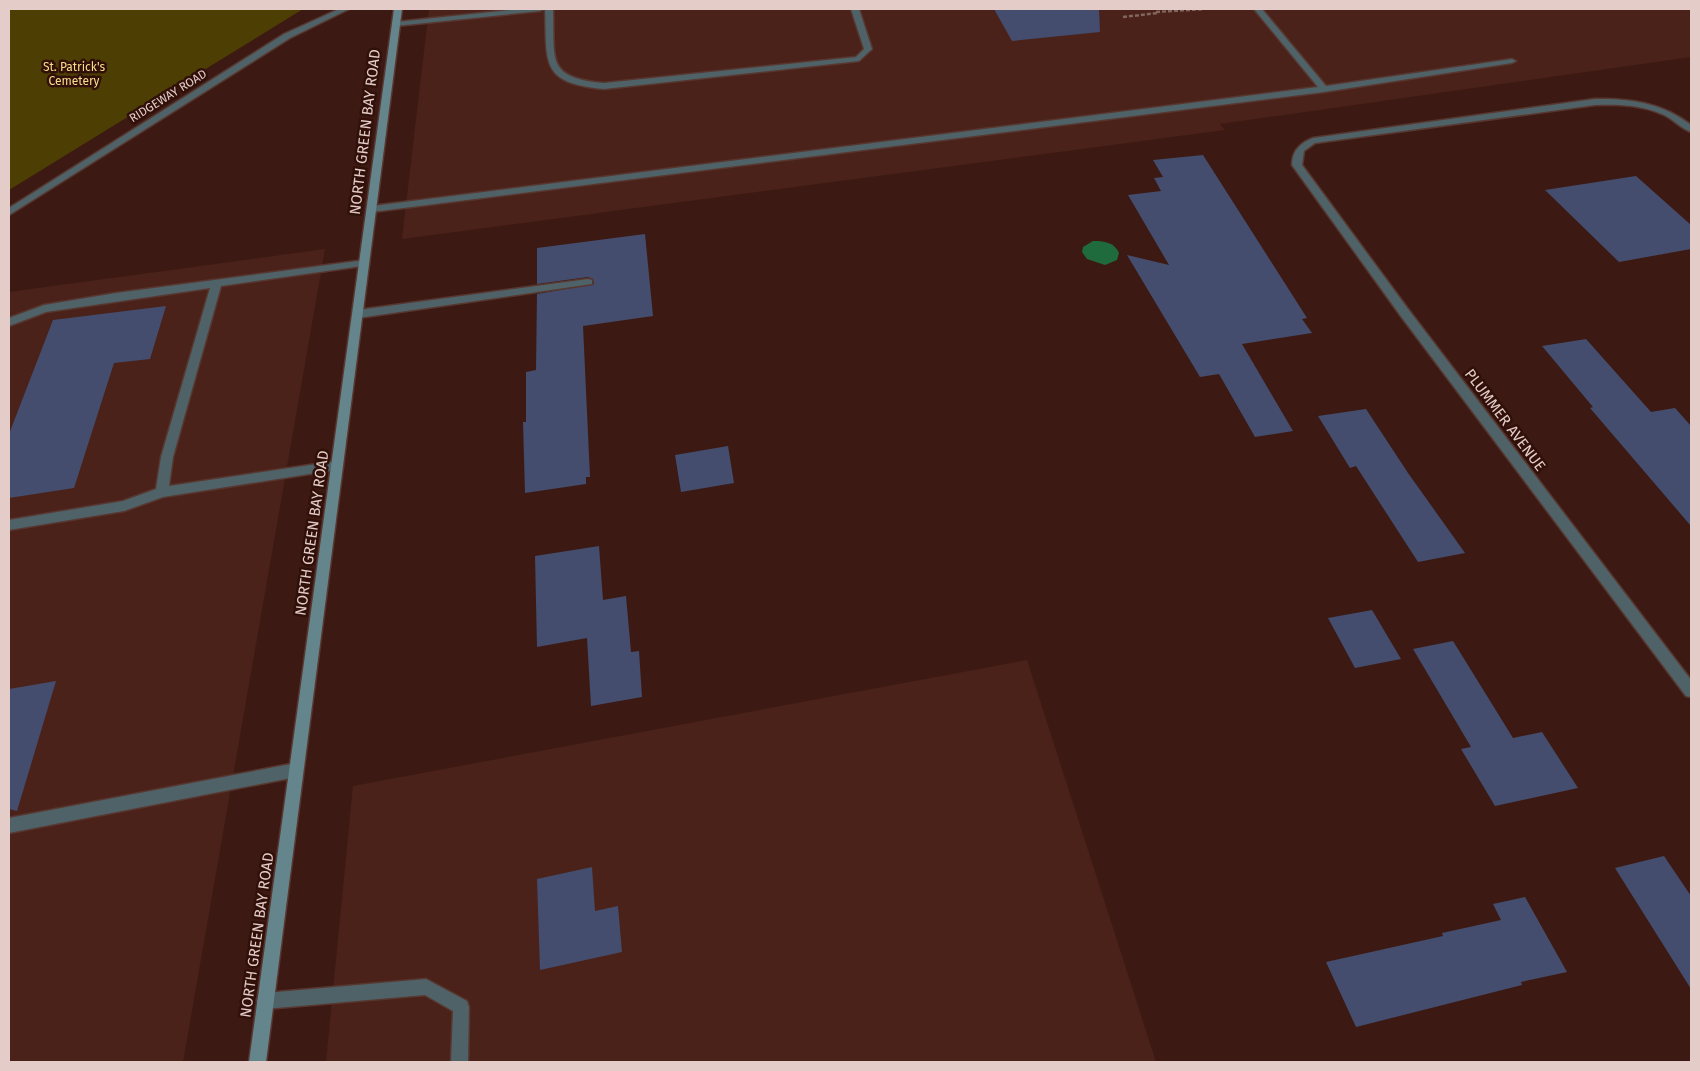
<svg xmlns="http://www.w3.org/2000/svg" width="1700" height="1071" font-family="'Fira Sans',sans-serif">
<style>
.built{fill:#4a221a}
.green{fill:#4d3e04}
.water{fill:#206b3d}
.building{fill:#444d6d}
.lines{fill:none;stroke-linecap:round;stroke-linejoin:round}
.service-casing{stroke:#573730;stroke-width:3}
.minor-casing{stroke:#573730;stroke-width:3}
.secondary-casing{stroke:#573730;stroke-width:3}
.path{stroke:#83655f;stroke-width:2.5;stroke-dasharray:4 2;stroke-linecap:butt}
.service{fill:#4f6267;fill-rule:evenodd}
.minor{fill:#4f6267;fill-rule:evenodd}
.secondary{fill:#65858c;fill-rule:evenodd}
.labels{text-anchor:middle;dominant-baseline:central;stroke-width:5;stroke-linejoin:round;paint-order:stroke}
.far-park-label{font-size:12px;fill:#f9de8a;stroke:#31100a}
.far-street-label{font-size:12px;fill:#e4cdc8;stroke:#31100a}
.street-label{font-size:15px;fill:#e4cdc8;stroke:#31100a}
</style>
<rect width="100%" height="100%" fill="#3c1a13"/>
<g class="built">
<polygon points="429,9 1691,9 1691,57 1220,124 1225,130 402,239"/>
<polygon points="325,249 183,1062 9,1062 9,292"/>
<polygon points="1027,660 1156,1062 326,1062 353,786"/>
</g>
<polygon class="green" points="9,9 303,9 9,190"/>
<path class="water" d="M1093 241C1104 241 1114 242 1119 253L1117 260 1105 265 1087 259 1082 252 1083 247Z"/>
<g class="building">
<polygon points="994,9 1099,9 1100,32 1012,41"/>
<polygon points="1203,155 1307,318 1302,319 1312,333 1242,344 1293,431 1255,437 1219,374 1200,377 1127,255 1169,265 1128,195 1161,191 1154,178 1163,177 1153,160"/>
<polygon points="1636,176 1691,225 1691,249 1619,262 1545,190"/>
<polygon points="645,234 653,316 583,326 590,477 586,477 586,484 525,493 523,422 526,422 526,372 536,370 537,294 594,284 593,279 588,277 537,284 537,248"/>
<polygon points="166,306 150,359 114,363 74,488 9,498 9,434 53,320"/>
<polygon points="1586,339 1651,412 1675,408 1691,426 1691,526 1590,408 1593,407 1542,346"/>
<polygon points="1366,409 1408,473 1465,553 1418,562 1356,466 1350,468 1318,416"/>
<polygon points="728,446 734,483 681,492 675,455"/>
<polygon points="599,546 603,600 626,596 631,652 639,651 642,697 591,706 587,638 537,647 535,556"/>
<polygon points="1372,610 1401,659 1355,668 1328,618"/>
<polygon points="1453,641 1513,738 1542,732 1578,788 1495,806 1461,749 1471,747 1413,649"/>
<polygon points="56,681 17,811 9,809 9,689"/>
<polygon points="1664,856 1691,896 1691,989 1615,868"/>
<polygon points="592,867 595,911 618,906 622,952 540,970 537,879"/>
<polygon points="1525,897 1567,972 1521,982 1522,985 1356,1027 1326,962 1443,936 1442,933 1501,920 1493,904"/>
</g>
<g class="lines">
<defs>
<g id="service">
<polygon points="520,9 544,9 540,11 396,26 392,24 396,22"/>
<path d="M545 9H553C555 59 545 78 604 83L856 57 864 49 851 9H859L872 49 859 61 604 89C540 83 547 64 545 9Z"/>
<polygon points="1254,9 1262,9 1326,86 1512,59 1516,61 1512,63 1324,92 372,212 367,209 372,206 1318,87"/>
<polygon points="365,260 369,261 369,265 221,286 173,457 169,486 337,461 343,466 341,469 163,497 124,511 9,530 9,520 123,501 156,489 161,457 210,288 46,312 9,326 9,318 44,305 116,293"/>
<polygon points="588,279 592,280 592,284 358,318 353,314 358,310"/>
<polygon points="296,763 301,765 303,770 301,775 296,777 9,833 9,818"/>
<polygon points="426,979 467,1001 469,1007 468,1062 451,1062 453,1011 425,995 265,1009 259,1007 257,1001 259,995 265,993"/>
</g>
<g id="minor">
<polygon points="339,9 349,9 290,38 9,215 9,208 284,34"/>
<path d="M1595 99C1630 98 1663 103 1691 125V132C1682 129 1674 120 1664 115 1642 105 1619 104 1595 105L1315 143 1304 151 1302 165 1408 309 1691 680V697L1686 696 1400 315 1292 165C1292 151 1300 143 1313 138Z"/>
</g>
<polygon id="secondary" points="394,9 402,9 266,1062 249,1062"/>
</defs>
<use href="#service" class="service-casing"/>
<use href="#minor" class="minor-casing"/>
<use href="#secondary" class="secondary-casing"/>
<g class="path">
<polyline points="1156,12 1204,9"/>
<polyline points="1123,17 1158,13"/>
</g>
<use href="#service" class="service"/>
<use href="#minor" class="minor"/>
<use href="#secondary" class="secondary"/>
</g>
<g class="labels">
<g class="far-park-label">
<text x="74" y="67">St. Patrick's<tspan x="74" dy="14">Cemetery</tspan></text>
</g>
<g class="far-street-label">
<text transform="translate(168 96) rotate(-32)">RIDGEWAY ROAD</text>
</g>
<g class="street-label">
<text transform="translate(365 132) rotate(-83)">NORTH GREEN BAY ROAD</text>
<text transform="translate(1505 420) rotate(53)">PLUMMER AVENUE</text>
<text transform="translate(312 533) rotate(-82)">NORTH GREEN BAY ROAD</text>
<text transform="translate(257 935) rotate(-82)">NORTH GREEN BAY ROAD</text>
</g>
</g>
<rect width="1700" height="1071" fill="none" stroke="#e4cdc8" stroke-width="20"/>
</svg>
